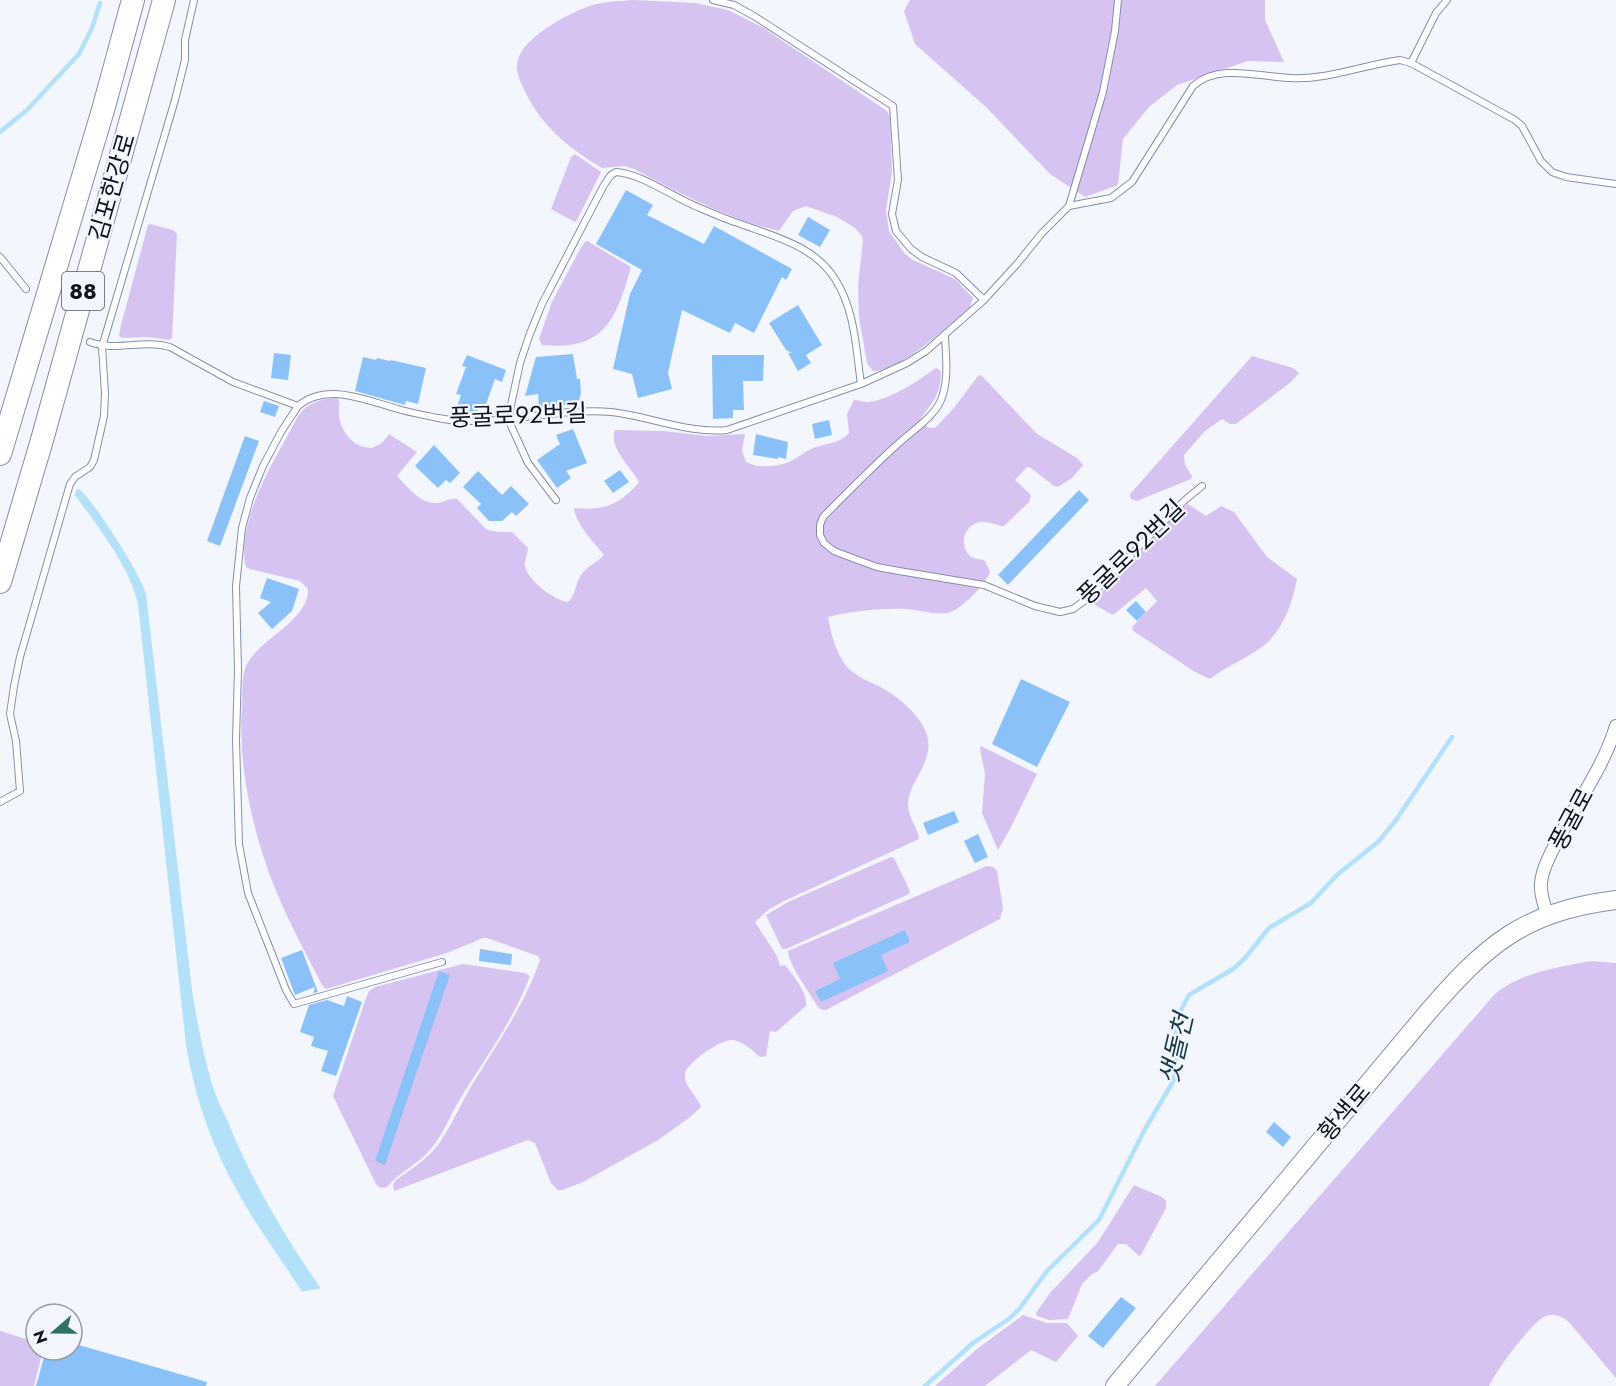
<svg xmlns="http://www.w3.org/2000/svg" width="1616" height="1386" font-family="Jost,'Noto Sans KR',sans-serif">
<style>
.green{fill:#d7c3f2}
.water{fill:#b3e1f9}
.pier{fill:#f3f6fc}
.lines{fill:none;stroke-linecap:round;stroke-linejoin:round}
.stream{stroke:#b3e1f9;stroke-width:4.5}
.building{fill:#8ac1f8}
.lane-casing{stroke:#848fab;stroke-width:8}
.street-casing{stroke:#848fab;stroke-width:14}
.secondary-casing{stroke:#848fab;stroke-width:20}
.highway-casing{stroke:#848fab;stroke-width:24}
.lane{stroke:#fff;stroke-width:6}
.street{stroke:#fff;stroke-width:12}
.secondary{stroke:#fff;stroke-width:18}
.highway{stroke:#fff;stroke-width:22}
.labels{text-anchor:middle;dominant-baseline:central;stroke-width:4.5;stroke-linejoin:round;paint-order:stroke}
.shield{fill:#f3f6fc;stroke:#555862;stroke-width:1.5}
.shield-label{font-size:22px;font-weight:bold;fill:#111520}
.street-label{font-size:24px;fill:#111520;stroke:#f3f6fc}
.water-label{font-size:26px;font-style:italic;fill:#183c4d;stroke:#f3f6fc}
</style>
<rect width="100%" height="100%" fill="#f3f6fc"/>
<g class="green">
<path d="M635 0 695 3 728 10 762 27 887 111 890 117 892 172 886 210 889 231 904 253 913 260 955 279 973 298 970 307C950 325 899 372 873 371L867 363 859 318 858 286 863 240 861 235 855 228 837 217 806 206 793 211 779 231C727 219 680 193 634 169L625 166 602 168C568 148 539 124 523 87 519 79 515 70 518 60 523 37 572 11 593 5 607 1 621 1 635 0Z"/>
<polygon points="910,0 1265,0 1265,20 1284,62 1248,61 1177,85 1149,107 1123,139 1118,185 1085,197 1050,174 987,108 915,44 904,11"/>
<polygon points="575,154 601,172 577,220 575,222 551,209 571,157"/>
<polygon points="150,224 173,230 177,234 172,338 169,340 148,337 122,338 119,336 121,325 148,225"/>
<path d="M587 241 631 267C616 320 604 351 542 345L539 339 552 302 579 251 585 242Z"/>
<polygon points="1252,356 1293,368 1299,373 1291,382 1236,424 1230,424 1222,419 1205,431 1184,455 1185,465 1192,476 1191,479 1137,501 1131,499 1130,494"/>
<path d="M936 368 941 371C941 396 932 402 920 420L929 428H935L954 408 978 376 981 375 1037 434 1077 458 1083 465 1072 478 1058 487 1054 486 1031 468 1027 467 1015 480 1031 495 1029 502 1004 526C996 526 989 521 981 522 965 524 959 542 968 554 972 560 980 558 985 561L990 572C986 584 961 610 948 613 935 615 919 610 906 609 880 608 853 611 828 617 831 634 836 654 848 668 858 678 872 682 884 689 901 699 921 716 927 735 935 762 908 781 908 805 908 817 918 828 919 839L782 902 768 910 755 922 777 956 780 966 785 965C793 975 808 993 806 1006L776 1032 770 1031 766 1056 760 1057C752 1050 743 1041 732 1040 721 1039 686 1063 685 1074 684 1088 698 1096 701 1107L689 1118 658 1140 583 1182 562 1190H558L551 1183 535 1143 528 1140 394 1191 393 1184 396 1180C410 1170 426 1160 438 1145 451 1127 460 1105 472 1085 497 1044 524 1006 540 960L538 956 487 938H483L447 953 326 989 322 985C304 950 285 915 271 878 251 825 238 763 242 707 243 694 241 677 246 666 258 639 309 621 308 589L300 581 250 569 246 567C236 528 268 469 287 437 292 428 296 417 304 409 313 401 326 398 338 398 341 404 338 410 339 417 342 434 355 448 372 448L382 443 389 434 417 452 397 476C408 487 421 505 438 503 445 502 450 498 457 499L487 530 499 532H512L528 548C528 554 524 560 525 566 527 580 555 601 568 602 576 595 575 584 581 575 587 566 597 563 604 555 594 542 576 525 574 508 603 511 620 505 639 482 632 468 608 448 615 430L664 431 707 436 745 434 742 451 746 462C759 469 778 467 791 461 798 458 804 452 811 449 825 443 840 444 849 433L847 414 854 400C859 400 862 402 868 402 890 400 918 381 936 368Z"/>
<path d="M1188 504 1206 516 1221 506 1234 512 1267 557 1297 579C1292 605 1282 634 1259 649 1243 660 1225 667 1210 679L1195 672 1132 630 1133 626 1157 601 1146 588 1113 615 1095 605 1093 601 1165 525Z"/>
<polygon points="981,746 1037,774 1010,829 998,850 982,813 985,774 980,749"/>
<polygon points="891,857 894,858 910,891 909,894 786,949 782,949 766,915 788,902"/>
<path d="M987 866 993 867 997 871 1003 908 1000 919 826 1010H822L818 1007C810 993 789 966 788 951Z"/>
<path d="M1591 961 1616 963V1378L1568 1321C1561 1316 1554 1313 1546 1316 1532 1321 1495 1372 1489 1386H1155L1494 995C1519 973 1558 967 1591 961Z"/>
<path d="M463 964 525 973 530 976C513 1022 482 1062 457 1104 448 1120 442 1137 429 1151 417 1165 399 1172 387 1187L380 1188 376 1184 333 1096 366 998 369 991 375 987Z"/>
<polygon points="1134,1185 1162,1197 1166,1201 1166,1208 1141,1255 1139,1256 1126,1244 1118,1244 1098,1271 1091,1275 1082,1284 1068,1319 1049,1320 1037,1316 1036,1313 1050,1293 1098,1242"/>
<polygon points="1023,1315 1047,1323 1067,1323 1078,1336 1056,1362 1031,1350 985,1386 935,1386 977,1349"/>
<polygon points="0,1331 36,1342 36,1350 43,1350 34,1386 0,1386"/>
</g>
<path class="water" d="M79 489C95 502 141 575 146 594L192 990C197 1022 203 1053 212 1084 216 1097 222 1110 228 1122 267 1219 329 1302 391 1386 368 1363 339 1340 319 1316 306 1299 295 1280 283 1263 233 1191 201 1133 186 1045L138 604C129 565 98 527 75 495L76 490Z"/>
<polygon class="pier" points="323,1288 393,1384 394,1386 365,1386 300,1292"/>
<g class="lines">
<g class="stream">
<polyline points="0,132 27,110 79,54 92,28 100,3"/>
<polyline points="925,1386 973,1343 1010,1318 1020,1308 1047,1271 1099,1220 1145,1129 1174,1080 1177,1055 1176,1033 1180,1012 1189,995 1233,969 1245,958 1269,928 1311,903 1337,875 1378,842 1396,820 1452,737"/>
</g>
</g>
<g class="building">
<polygon points="626,190 653,205 647,215 704,244 714,226 792,269 786,280 782,277 754,333 735,323 730,333 682,310 668,373 672,389 638,398 632,374 613,369 630,294 642,270 596,244"/>
<polygon points="808,217 830,230 820,247 798,235"/>
<polygon points="798,305 822,345 806,355 811,363 798,371 788,353 792,353 786,350 769,323"/>
<polygon points="274,353 291,355 288,380 271,378"/>
<polygon points="573,354 577,379 580,379 581,393 578,404 539,407 538,394 525,396 536,357"/>
<polygon points="467,355 506,370 502,382 495,379 484,410 479,408 477,414 457,407 461,395 456,394 466,367 462,366"/>
<polygon points="712,355 764,355 763,381 743,381 744,410 733,410 733,418 713,419"/>
<polygon points="363,357 376,360 377,358 390,361 391,360 426,368 418,404 406,401 405,405 355,391"/>
<polygon points="264,401 279,406 275,417 260,412"/>
<polygon points="829,420 832,435 815,439 812,424"/>
<polygon points="573,429 587,463 566,471 571,478 557,488 537,460 560,444 556,435"/>
<polygon points="756,434 788,442 786,459 778,457 778,459 753,455"/>
<polygon points="245,436 259,441 220,546 207,541"/>
<polygon points="434,445 460,473 450,483 446,480 438,488 415,466"/>
<polygon points="620,470 629,482 613,493 604,481"/>
<polygon points="478,471 502,495 511,486 529,504 516,516 512,512 502,521 489,521 477,508 481,504 463,487"/>
<polygon points="1079,490 1089,500 1008,585 998,575"/>
<polygon points="267,578 299,589 292,611 272,629 258,613 271,602 260,598"/>
<polygon points="1136,601 1146,612 1137,621 1126,610"/>
<polygon points="1021,679 1070,702 1037,767 992,744"/>
<polygon points="954,811 959,822 928,835 923,823"/>
<polygon points="978,834 988,857 975,863 964,841"/>
<polygon points="905,930 910,942 881,955 888,971 821,1002 815,991 840,979 833,963"/>
<polygon points="480,949 512,954 511,965 479,961"/>
<polygon points="302,950 318,992 313,993 315,987 295,995 281,958"/>
<polygon points="439,971 450,975 385,1165 375,1161"/>
<polygon points="347,996 362,1002 336,1076 321,1071 328,1051 311,1046 314,1037 300,1032 309,1005 327,1000 344,1006"/>
<polygon points="1274,1122 1291,1137 1283,1147 1266,1132"/>
<polygon points="1121,1297 1136,1308 1103,1348 1088,1336"/>
<polygon points="72,1343 207,1382 206,1386 36,1386 46,1350 72,1350"/>
</g>
<g class="lines">
<defs>
<g id="lane">
<polyline points="713,0 734,5 754,16 893,106 898,180 892,214 896,231 911,249 922,257 956,273 984,300"/>
<polyline points="1411,63 1436,13 1447,0"/>
<polyline points="1069,206 1103,92 1115,31 1118,0"/>
<polyline points="0,257 26,289"/>
<path d="M945 336C946 357 949 381 941 400 933 418 913 430 899 443 873 466 848 492 823 517L820 525V535L824 543 834 551 847 556 877 567 899 571 984 585 1035 606 1060 612 1073 609 1088 598 1185 500 1202 486"/>
<path d="M90 342C116 352 143 339 170 347L233 382 298 406C327 382 365 400 398 409 411 413 424 415 438 418 495 429 553 407 611 412 649 416 689 434 727 430L861 384 907 363 926 351 984 300 1017 264 1042 233 1069 206 1111 198 1132 182 1193 86C1219 63 1259 77 1291 78 1328 80 1363 65 1400 60L1411 63 1515 120 1522 126 1541 161 1552 172 1566 177 1616 184"/>
<polyline points="298,406 281,432 263,466 250,498 242,528 236,586 238,670 236,740 239,844 248,893 286,990 294,1004 442,962"/>
<path d="M556 500 528 463 508 419 520 363 529 336 542 304 604 185 611 175 616 172C643 174 674 198 700 208 712 213 725 219 738 223 772 236 814 245 835 279 855 310 856 349 861 384"/>
<polyline points="0,802 20,791 16,741 10,714 14,686 20,657 70,484 75,477 90,467 94,460 104,416 105,393 102,347 175,100 185,60 185,40 194,0"/>
</g>
<path id="street" d="M1547 915C1545 906 1541 897 1541 888 1540 874 1549 857 1555 845 1575 805 1603 769 1616 726"/>
<path id="secondary" d="M1115 1386 1428 1012C1487 944 1523 912 1616 900"/>
<g id="highway">
<polyline points="0,454 103,110 133,0"/>
<polyline points="0,582 42,440 164,0"/>
</g>
</defs>
<use href="#lane" class="lane-casing"/>
<use href="#street" class="street-casing"/>
<use href="#secondary" class="secondary-casing"/>
<use href="#highway" class="highway-casing"/>
<use href="#lane" class="lane"/>
<use href="#street" class="street"/>
<use href="#secondary" class="secondary"/>
<use href="#highway" class="highway"/>
</g>
<g class="labels">
<rect class="shield" x="62" y="272" width="42" height="38" rx="4.5"/>
<g class="shield-label">
<text x="83" y="291">88</text>
</g>
<g class="street-label">
<text transform="translate(112 187) rotate(-74)">김포한강로</text>
<text transform="translate(518 415) rotate(-2)">풍굴로92번길</text>
<text transform="translate(1131 552) rotate(-44)">풍굴로92번길</text>
<text transform="translate(1571 819) rotate(-62)">풍굴로</text>
<text transform="translate(1344 1112) rotate(-50)">황색로</text>
</g>
<g class="water-label">
<text transform="translate(1176 1049) rotate(-77)">샛돌천</text>
</g>
</g>
<g transform="translate(54 1332) rotate(250)"><circle r="28" fill="#f3f6fc" stroke="#999ca4" stroke-width="1.5"/>
<path d="M0-4.5L10 22L0 15L-10 22Z" fill="#307364"/>
<text y="-9" font-size="16" font-weight="bold" text-anchor="middle" fill="#111520">N</text>
</g>
</svg>
